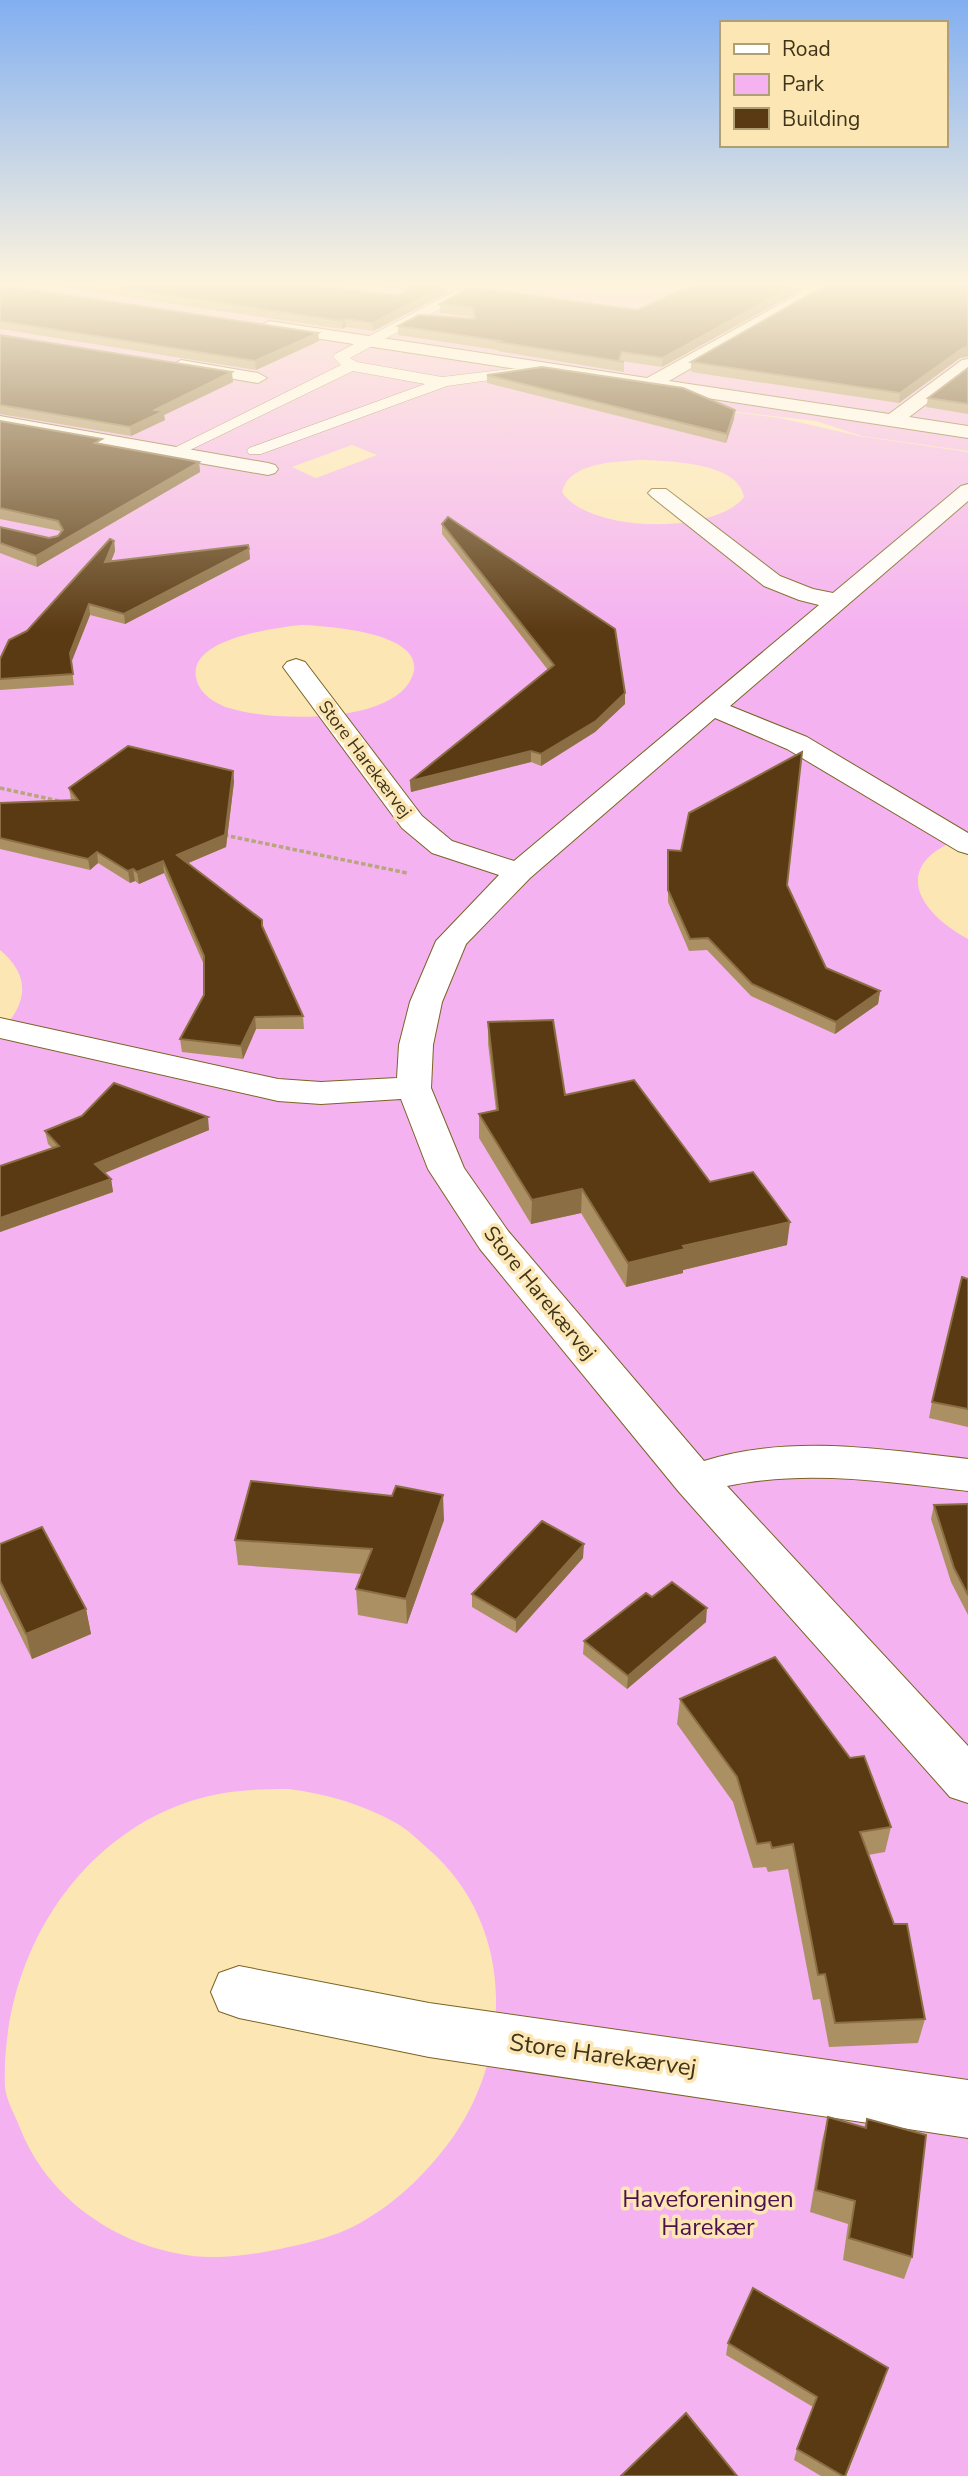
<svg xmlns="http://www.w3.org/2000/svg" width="968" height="2476" font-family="'Nunito Sans',sans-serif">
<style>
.green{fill:#f5b2f1;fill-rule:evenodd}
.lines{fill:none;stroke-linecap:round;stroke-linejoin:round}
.lane-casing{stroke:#7b6323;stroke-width:1}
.street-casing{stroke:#7b6323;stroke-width:2}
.path{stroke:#b7a57b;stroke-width:3.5;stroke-dasharray:4.5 2.5;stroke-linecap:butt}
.lane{fill:#fff;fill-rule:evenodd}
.street{fill:#fff;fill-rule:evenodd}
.wall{fill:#ab9064}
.shaded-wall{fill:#8b6e43}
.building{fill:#5a3a13;stroke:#8b6e43;stroke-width:2}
.labels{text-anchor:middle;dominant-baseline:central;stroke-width:7;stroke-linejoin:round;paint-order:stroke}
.far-street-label{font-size:18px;fill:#3f341a;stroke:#fce7b4}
.street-label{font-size:21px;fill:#3f341a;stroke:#fce7b4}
.near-street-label{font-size:24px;fill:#3f341a;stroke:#fce7b4}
.near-park-label{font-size:24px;fill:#4c114c;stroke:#fce7b4}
</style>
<rect width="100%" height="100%" fill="#fce7b4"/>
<path class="green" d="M0 285H968V451L862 436 816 421 553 391 780 418 859 436 968 452V836C893 860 910 907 968 939V2476H0V1032C27 1004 32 977 0 950ZM352 445 377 455 316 478 292 467ZM640 460C668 461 739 462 744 497 715 535 588 533 562 492 569 462 615 462 640 460ZM301 625C325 626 431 632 412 677 392 726 264 722 223 706 210 700 198 691 196 677 189 638 276 628 301 625ZM288 1789C327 1794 362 1804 396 1823 407 1829 417 1839 426 1847 519 1925 515 2065 440 2154 415 2185 383 2213 346 2230 325 2239 303 2244 280 2249 245 2256 211 2261 175 2253 104 2238 43 2191 18 2123 13 2112 7 2100 5 2088 0 1955 81 1829 205 1797 232 1790 261 1789 288 1789Z"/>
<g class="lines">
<defs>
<polygon id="lane" points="467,285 484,285 350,358 357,362 442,377 528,367 535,371 533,374 447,386 261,454 249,454 247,451 249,448 425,384 353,371 190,450 178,450 176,447 341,365 333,357 335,354"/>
<g id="street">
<polygon points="815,285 834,285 669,381 889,414 962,360 968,359 968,373 909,417 968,426 968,438 269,331 260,326 269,321 647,378"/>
<polygon points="181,360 258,373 267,378 258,383 175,369 172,365"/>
<polygon points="0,416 268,463 275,465 278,469 275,473 268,475 0,428"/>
<path d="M968 484V501L730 706 807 737 968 833V854L958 851 787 749 715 718 530 878 466 944 442 1002 433 1045 431 1088 464 1168 508 1231 704 1461C790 1434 880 1449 968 1459V1491C888 1482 807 1469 727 1486L968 1746V1803L950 1797 679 1492 480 1249 428 1169 401 1099 321 1104 278 1101 0 1038V1018L278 1079 321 1082 397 1078 399 1045 410 1002 436 941 499 875 432 853 402 828 283 667 287 662 296 659 305 662 422 816 452 841 514 861 819 605 799 600 764 586 652 497 648 493 652 489H666L780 576 813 589 833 593 961 486Z"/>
<polygon points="239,1966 429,2003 968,2080 968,2138 429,2057 239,2018 219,2011 211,1992 219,1973"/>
</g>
</defs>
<use href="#lane" class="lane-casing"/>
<use href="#street" class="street-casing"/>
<g class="path">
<polyline points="0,788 64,802"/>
<polyline points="224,835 407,873"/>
</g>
<use href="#lane" class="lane"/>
<use href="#street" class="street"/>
</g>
<g class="wall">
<polygon points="0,285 318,333 319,341 256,370 0,329"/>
<polygon points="46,285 316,285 398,296 404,293 401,290 368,285 447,285 447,293 373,331 346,327 342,329"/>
<polygon points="692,285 810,285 662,367 621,361 624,362 624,372 498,351 498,350 398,335 398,326 474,319 473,317 440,313 440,304 637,310"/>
<polygon points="968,285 968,357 960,358 899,403 691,372 691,362"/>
<polygon points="0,335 233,382 164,415 165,420 131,436 0,414"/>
<polygon points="968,368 968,414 926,407 928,398"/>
<polygon points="487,375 734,419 726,443 487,383"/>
<polygon points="0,421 103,444 199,462 200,472 37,567 0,553 0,527 49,538 58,536 60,533 60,531 0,519"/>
<polygon points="442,524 625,693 625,704 595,732 541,766 531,762 411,792 410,781 548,670 442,534"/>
<polygon points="114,541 115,551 111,561 249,549 250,559 125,624 90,615 71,663 74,685 0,690 0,659"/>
<polygon points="233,771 234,782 226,847 188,863 263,928 303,1016 304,1029 256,1029 243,1059 182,1052 180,1039 204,995 204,965 164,873 139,884 135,881 130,883 98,863 90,870 0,849 0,803 71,800 69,788"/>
<polygon points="668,850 787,885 826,968 880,991 878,1004 835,1034 751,996 707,950 689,951 668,902"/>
<polygon points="488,1022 565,1095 710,1182 787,1245 683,1270 683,1273 626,1287 581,1213 531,1224 479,1138 479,1114 496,1111 488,1044"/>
<polygon points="209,1130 105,1173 111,1179 113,1192 0,1232 0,1166 52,1148 48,1144 45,1131"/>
<polygon points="968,1279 968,1427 929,1418 932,1402"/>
<polygon points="968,1504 968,1615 951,1582 931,1519 934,1505"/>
<polygon points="444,1520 407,1624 358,1615 356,1589 362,1574 238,1565 235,1540"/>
<polygon points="0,1544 86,1609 91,1634 32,1659 0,1594"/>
<polygon points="583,1558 516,1633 472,1607 472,1594"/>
<polygon points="652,1597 706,1622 627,1689 583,1654 584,1641"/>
<polygon points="680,1699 891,1827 885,1852 868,1855 925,2019 918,2043 829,2047 820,1999 813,2000 788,1869 768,1872 766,1867 753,1868 733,1802 677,1724"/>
<polygon points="828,2117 864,2128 867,2119 912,2257 904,2279 843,2260 848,2224 810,2212 822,2141"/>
<polygon points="728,2343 885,2379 846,2476 821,2476 794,2460 797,2449 813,2407 726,2355"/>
</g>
<g class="shaded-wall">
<polygon points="447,285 447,293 373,331 373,323"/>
<polygon points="795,285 810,285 662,367 663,358"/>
<polygon points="346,319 346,327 342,329 342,321"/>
<polygon points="318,333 319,341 256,370 255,361"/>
<polygon points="968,347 968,356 960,358 899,403 900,393 962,349"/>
<polygon points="232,372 233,382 164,415 165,420 131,436 130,427 155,410"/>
<polygon points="735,410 734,419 726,443 727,434"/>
<polygon points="199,462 200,472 37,567 36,556"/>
<polygon points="114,541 115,551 107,572 105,562"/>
<polygon points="249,549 250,559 125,624 124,614"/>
<polygon points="89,604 90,615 71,663 70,653"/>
<polygon points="625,693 625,704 595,732 541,766 541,754"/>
<polygon points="531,751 531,762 411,792 410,781"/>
<polygon points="233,771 234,782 226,847 179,867 177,855"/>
<polygon points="97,852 98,863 90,870 88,859"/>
<polygon points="163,861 164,873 139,884 137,872"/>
<polygon points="133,869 135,881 130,883 128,871"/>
<polygon points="880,991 878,1004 835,1034 836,1022"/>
<polygon points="255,1017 256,1029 243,1059 241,1046"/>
<polygon points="208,1117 209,1130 97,1176 95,1164"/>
<polygon points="111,1179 113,1192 0,1232 0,1218"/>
<polygon points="582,1189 581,1213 531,1224 532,1200"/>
<polygon points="790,1222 787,1245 683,1270 683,1273 626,1287 628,1263 683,1246"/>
<polygon points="443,1495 444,1520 407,1624 406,1599"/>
<polygon points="584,1544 583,1558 516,1633 516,1620"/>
<polygon points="707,1608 706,1622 627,1689 628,1676"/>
<polygon points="86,1609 91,1634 32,1659 26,1634"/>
<polygon points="888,2368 846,2476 845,2476"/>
</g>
<g class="building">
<polygon points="0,285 1,285 318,333 255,361 0,321"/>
<polygon points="100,285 316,285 398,296 409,290 403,285 446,285 373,323 346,319 342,321"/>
<polygon points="692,285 795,285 663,358 622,352 619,360 624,362 498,342 500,341 398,326 419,315 475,319 473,308 440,304 470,287 637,310"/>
<polygon points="826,285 968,285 968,347 962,349 900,393 691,362"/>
<polygon points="0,335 232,372 155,410 164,411 130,427 0,405"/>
<polygon points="542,367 683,388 735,410 727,434 487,375"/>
<polygon points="968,368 968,404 928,398"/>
<polygon points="0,421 102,439 95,443 199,462 36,556 0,543 0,527 49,538 58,536 63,530 58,521 0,508"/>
<polygon points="448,517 615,629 625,693 596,721 541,754 531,751 410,781 554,665 442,524"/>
<polygon points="110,539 114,541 105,562 248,545 249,549 124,614 89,604 70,653 73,674 0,679 0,659 9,640 27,631"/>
<polygon points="128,746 233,771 225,835 177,855 262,920 262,926 303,1016 255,1017 241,1046 180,1039 204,995 204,956 163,861 137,872 133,869 128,871 97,852 88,859 0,838 0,803 78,800 69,788"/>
<polygon points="802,752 787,885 826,968 880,991 836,1022 752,984 708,938 690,939 668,890 668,850 681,851 689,813"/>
<polygon points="553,1020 565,1095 634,1080 710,1182 753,1172 790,1222 683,1246 685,1249 628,1263 582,1189 532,1200 479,1114 498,1110 488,1022"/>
<polygon points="114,1083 208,1117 95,1164 111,1179 0,1218 0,1166 59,1146 45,1131 82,1116"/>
<polygon points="962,1277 968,1279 968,1409 932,1402"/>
<polygon points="251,1481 392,1496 396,1486 443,1495 406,1599 356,1589 372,1549 235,1540"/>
<polygon points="968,1504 968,1595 954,1568 934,1505"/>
<polygon points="542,1521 584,1544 516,1620 472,1594"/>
<polygon points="42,1527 86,1609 26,1634 0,1581 0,1544"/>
<polygon points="672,1582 707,1608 628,1676 584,1641 646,1593 652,1597"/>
<polygon points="775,1657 850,1758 864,1756 891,1827 860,1832 894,1924 907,1924 925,2019 835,2023 825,1974 818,1975 793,1844 772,1848 770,1842 757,1844 737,1777 680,1699"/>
<polygon points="828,2117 866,2128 867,2119 926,2135 912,2257 849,2238 855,2201 816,2190"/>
<polygon points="753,2288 888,2368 845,2476 843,2476 797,2449 817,2397 728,2343"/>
<polygon points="686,2413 737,2476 621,2476"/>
</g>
<linearGradient id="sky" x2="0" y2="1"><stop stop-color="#82aff1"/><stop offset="0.45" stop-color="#fef4dd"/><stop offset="1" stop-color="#fef4dd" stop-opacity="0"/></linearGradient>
<rect width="968" height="631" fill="url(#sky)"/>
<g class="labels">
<g class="far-street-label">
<text transform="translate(365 759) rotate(53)">Store Harekærvej</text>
</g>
<g class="street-label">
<text transform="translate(540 1293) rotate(51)">Store Harekærvej</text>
</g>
<g class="near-street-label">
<text transform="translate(603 2055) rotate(8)">Store Harekærvej</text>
</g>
<g class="near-park-label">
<text x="708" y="2199">Haveforeningen<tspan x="708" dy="28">Harekær</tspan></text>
</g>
</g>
<rect x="720" y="21" width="228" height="126" fill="#fce7b4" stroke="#b09f76" stroke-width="2"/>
<rect x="734" y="44" width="35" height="10" fill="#ffffff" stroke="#b09f76" stroke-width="2"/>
<text x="782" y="56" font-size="21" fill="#3f341a">Road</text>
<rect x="734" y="74" width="35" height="21" fill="#f5b2f1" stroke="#b09f76" stroke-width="2"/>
<text x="782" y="91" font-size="21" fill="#3f341a">Park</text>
<rect x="734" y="108" width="35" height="21" fill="#5a3a13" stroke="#b09f76" stroke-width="2"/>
<text x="782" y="126" font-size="21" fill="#3f341a">Building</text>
</svg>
